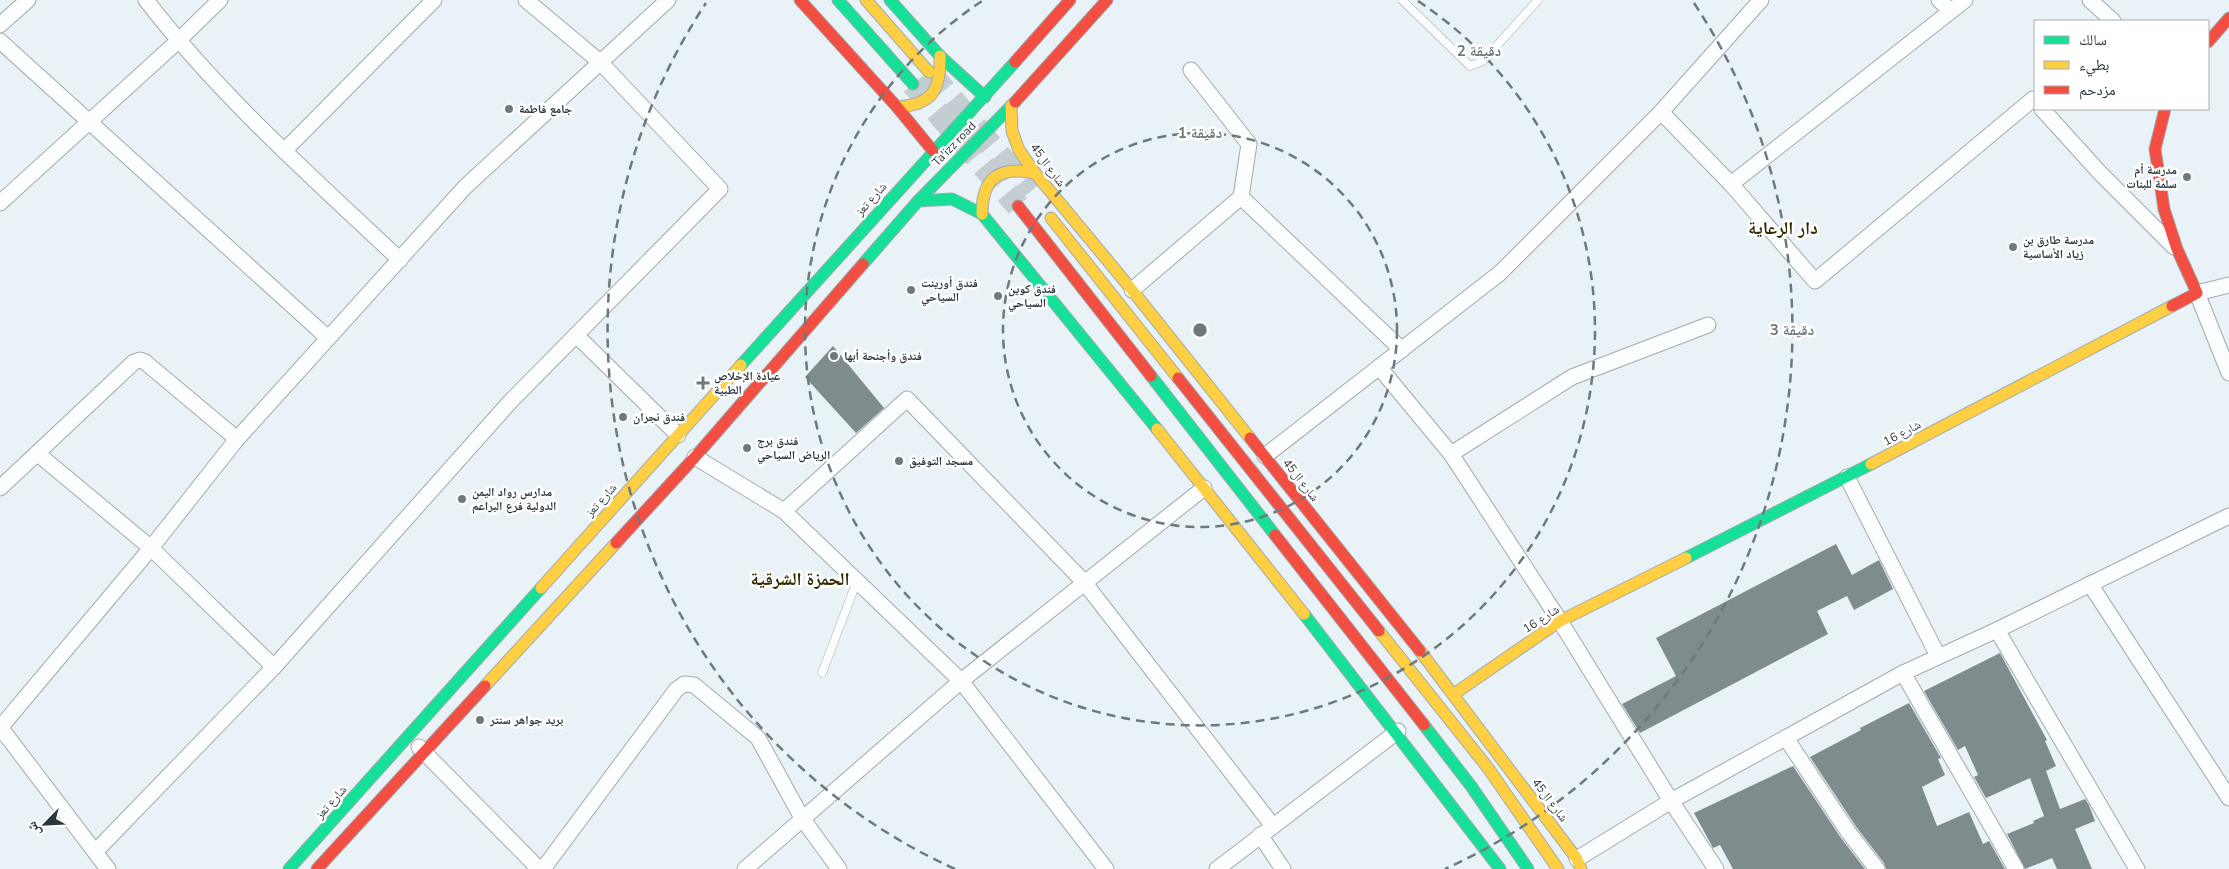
<svg xmlns="http://www.w3.org/2000/svg" width="2229" height="869" font-family="'Nunito Sans','Noto Naskh Arabic',sans-serif">
<style>
.building{fill:#7e8c8e}
.lines{fill:none;stroke-linecap:round;stroke-linejoin:round}
.primary-tunnel{stroke:#c3cdd2;stroke-width:24;stroke-dasharray:24 12;stroke-linecap:butt}
.lane-casing{stroke:#a1aaae;stroke-width:9}
.street-casing{stroke:#a1aaae;stroke-width:17}
.fast-casing{stroke:#a1aaae;stroke-width:13}
.slow-casing{stroke:#a1aaae;stroke-width:13}
.jam-casing{stroke:#a1aaae;stroke-width:13}
.lane{stroke:#fcfdfe;stroke-width:8}
.street{stroke:#fcfdfe;stroke-width:15}
.fast{stroke:#16e098;stroke-width:11}
.slow{stroke:#ffcf43;stroke-width:11}
.jam{stroke:#f24e42;stroke-width:11}
.ring{fill:none;stroke:#6e797d;stroke-width:2.5;stroke-dasharray:9 6}
.poi-dot{fill:#6e797d;stroke:#fff;stroke-width:2}
.labels{text-anchor:middle;dominant-baseline:central;stroke-width:5;stroke-linejoin:round;paint-order:stroke}
.poi-label{font-size:12px;font-weight:bold;fill:#2b373c;stroke:#fff;text-anchor:start}
.street-label{font-size:12px;fill:#2b373c;stroke:#fff}
.district-label{font-size:18px;font-weight:bold;fill:#312b00;stroke:#fff}
.centre{fill:#6e797d;stroke:#fff;stroke-width:2.5}
.ring-label{font-size:15px;text-anchor:middle;font-weight:bold;fill:#6e797d;stroke:#fff;stroke-width:5;stroke-linejoin:round;paint-order:stroke}
</style>
<rect width="100%" height="100%" fill="#e9f3f7"/>
<g class="building">
<polygon points="833,346 884,408 856,433 805,377"/>
<polygon points="1836,544 1852,575 1879,560 1893,589 1854,610 1847,596 1817,611 1828,634 1640,733 1622,704 1676,676 1656,638"/>
<polygon points="2000,653 2047,740 2045,741 2056,766 2046,771 2060,809 2085,799 2089,805 2095,821 2075,829 2092,869 2057,869 2052,858 2025,869 2007,834 2034,823 2033,821 2044,816 2030,778 1986,798 1974,777 1978,775 1965,746 1958,750 1924,691"/>
<polygon points="1909,703 1941,758 1938,759 1945,775 1922,787 1937,826 1969,812 1983,844 1989,841 2005,869 1886,869 1884,863 1857,828 1810,757 1861,730 1860,728"/>
<polygon points="1793,766 1841,838 1865,869 1733,869 1720,845 1713,848 1694,813"/>
</g>
<g class="lines">
<g class="primary-tunnel">
<polyline points="929,72 1030,192"/>
<polyline points="913,84 1018,206"/>
</g>
<defs>
<g id="lane">
<polyline points="1402,0 1470,66 1483,61 1538,0"/>
<polyline points="822,673 857,581"/>
</g>
<g id="street">
<path d="M146 0C220 96 312 177 400 260"/>
<polyline points="1939,0 1951,11"/>
<polyline points="2090,0 2113,21"/>
<polyline points="0,25 28,0"/>
<polyline points="0,41 328,338"/>
<polyline points="1191,70 1249,144 1241,197"/>
<polyline points="2042,109 2100,173 2174,247"/>
<polyline points="1661,112 1731,184 1815,281 2033,99 2035,101"/>
<polyline points="284,151 434,0"/>
<polyline points="1731,184 1965,0"/>
<polyline points="0,203 178,41 220,0"/>
<polyline points="2229,285 2197,293 2229,373"/>
<polyline points="1132,290 1241,197 1402,350"/>
<polyline points="576,335 678,435"/>
<polyline points="1379,367 1451,454 1560,621 1671,801 1716,869"/>
<polyline points="38,454 151,548 274,667"/>
<polyline points="1451,454 1572,377 1708,325"/>
<polyline points="1265,456 1500,273 1661,112 1761,0"/>
<polyline points="695,457 784,511 961,681 1106,869"/>
<polyline points="1847,477 1938,656"/>
<polyline points="0,488 134,362 140,360 145,362 237,439"/>
<polyline points="784,511 907,399 1084,582 1273,826"/>
<polyline points="2090,584 2229,798"/>
<polyline points="1997,630 2137,869"/>
<polyline points="1903,673 2016,869"/>
<polyline points="0,727 108,869"/>
<polyline points="0,728 151,548 237,439 465,187 668,0"/>
<polyline points="1786,738 1849,833 1877,869"/>
<polyline points="419,747 539,869"/>
<polyline points="1260,835 1283,869"/>
<polyline points="96,851 274,667 509,403 720,189 600,62 526,0"/>
<polyline points="1577,859 1671,801 1903,673 1997,630 2229,516"/>
<polyline points="543,869 676,690 684,684 694,685 758,738 802,818 839,869"/>
<polyline points="745,869 961,681 1204,488"/>
<polyline points="1217,869 1398,731"/>
</g>
<g id="fast">
<polyline points="838,0 913,84"/>
<polyline points="890,0 940,56 985,97"/>
<polyline points="918,201 952,199 982,214 1157,429"/>
<polyline points="863,264 918,201 1015,102"/>
<polyline points="741,365 1015,62"/>
<polyline points="1151,376 1275,535"/>
<polyline points="1686,558 1871,464"/>
<polyline points="1304,614 1500,869"/>
<polyline points="1424,725 1471,786 1528,869"/>
<polyline points="289,869 541,588"/>
</g>
<g id="slow">
<polyline points="866,0 929,72"/>
<polyline points="1011,106 1012,131 1019,150 1035,173 1132,290 1250,438"/>
<path d="M897 107C932 105 941 90 940 56"/>
<path d="M982 214C982 177 1000 166 1035 173"/>
<polyline points="1051,218 1178,378"/>
<polyline points="1157,429 1304,614"/>
<polyline points="1871,464 2172,306"/>
<polyline points="541,588 741,365"/>
<polyline points="1379,631 1488,768 1558,869"/>
<polyline points="1420,651 1577,859 1581,869"/>
<polyline points="485,686 616,543"/>
<polyline points="1454,694 1560,621 1686,558"/>
</g>
<g id="jam">
<polyline points="800,0 897,107 933,151"/>
<polyline points="2208,42 2229,18"/>
<polyline points="1015,62 1070,0"/>
<polyline points="1015,102 1107,0"/>
<polyline points="2165,109 2155,149 2164,209 2177,249 2197,293 2172,306"/>
<polyline points="1018,206 1151,376"/>
<polyline points="1178,378 1379,631"/>
<polyline points="1250,438 1420,651"/>
<polyline points="1275,535 1424,725"/>
<polyline points="616,543 695,457 863,264"/>
<polyline points="317,869 485,686"/>
</g>
</defs>
<use href="#lane" class="lane-casing"/>
<use href="#street" class="street-casing"/>
<use href="#fast" class="fast-casing"/>
<use href="#slow" class="slow-casing"/>
<use href="#jam" class="jam-casing"/>
<use href="#lane" class="lane"/>
<use href="#street" class="street"/>
<use href="#fast" class="fast"/>
<use href="#slow" class="slow"/>
<use href="#jam" class="jam"/>
</g>
<g class="ring">
<circle cx="1200" cy="330" r="197"/>
<path d="M1418 1A395 395 0 1 1 982 1"/>
<path d="M955 869A592 592 0 0 1 706 3M1694 3A592 592 0 0 1 1445 869"/>
</g>
<g class="poi-dot">
<circle cx="509" cy="109" r="5"/>
<circle cx="2187" cy="177" r="5"/>
<circle cx="2013" cy="247" r="5"/>
<circle cx="911" cy="290" r="5"/>
<circle cx="998" cy="296" r="5"/>
<circle cx="834" cy="356" r="5"/>
<path d="M700.5 375.5h5v5h5v5h-5v5h-5v-5h-5v-5h5z"/>
<circle cx="623" cy="417" r="5"/>
<circle cx="747" cy="448" r="5"/>
<circle cx="899" cy="461" r="5"/>
<circle cx="462" cy="499" r="5"/>
<circle cx="480" cy="720" r="5"/>
</g>
<g class="labels">
<g class="poi-label">
<text x="519" y="109">جامع فاطمة</text>
<text x="2177" y="170" text-anchor="end">مدرسة أم<tspan x="2177" dy="14">سلمة للبنات</tspan></text>
<text x="2023" y="240">مدرسة طارق بن<tspan x="2023" dy="14">زياد الأساسية</tspan></text>
<text x="921" y="283">فندق أورينت<tspan x="921" dy="14">السياحي</tspan></text>
<text x="1008" y="289">فندق كوين<tspan x="1008" dy="14">السياحي</tspan></text>
<text x="844" y="356">فندق وأجنحة أبها</text>
<text x="714" y="376">عيادة الإخلاص<tspan x="714" dy="14">الطبية</tspan></text>
<text x="633" y="417">فندق نجران</text>
<text x="757" y="441">فندق برج<tspan x="757" dy="14">الرياض السياحي</tspan></text>
<text x="909" y="461">مسجد التوفيق</text>
<text x="472" y="492">مدارس رواد اليمن<tspan x="472" dy="14">الدولية فرع البراعم</tspan></text>
<text x="490" y="720">بريد جواهر سنتر</text>
</g>
<g class="street-label">
<text transform="translate(954 144) rotate(-46)">Ta'izz road</text>
<text transform="translate(1048 165) rotate(54)">شارع ال45</text>
<text transform="translate(871 199) rotate(-48)">شارع تعز</text>
<text transform="translate(1902 433) rotate(-28)">شارع 16</text>
<text transform="translate(1301 480) rotate(52)">شارع ال45</text>
<text transform="translate(601 500) rotate(-48)">شارع تعز</text>
<text transform="translate(1541 619) rotate(-33)">شارع 16</text>
<text transform="translate(1550 800) rotate(53)">شارع ال45</text>
<text transform="translate(331 802) rotate(-48)">شارع تعز</text>
</g>
<g class="district-label">
<text x="1783" y="228">دار الرعاية</text>
<text x="800" y="579">الحمزة الشرقية</text>
</g>
</g>
<circle cx="1200" cy="330" r="8" class="centre"/>
<g class="ring-label">
<text x="1479" y="56">2 دقيقة</text>
<text x="1200" y="138">1 دقيقة</text>
<text x="1792" y="335">3 دقيقة</text>
</g>
<rect x="2034" y="20" width="175" height="90" fill="#ffffff" stroke="#aaafb1"/>
<rect x="2044" y="36" width="25" height="8" fill="#16e098" stroke="#aaafb1"/>
<text x="2079" y="45" font-size="15" fill="#2b373c">سالك</text>
<rect x="2044" y="61" width="25" height="8" fill="#ffcf43" stroke="#aaafb1"/>
<text x="2079" y="70" font-size="15" fill="#2b373c">بطيء</text>
<rect x="2044" y="86" width="25" height="8" fill="#f24e42" stroke="#aaafb1"/>
<text x="2079" y="95" font-size="15" fill="#2b373c">مزدحم</text>
<g transform="translate(45 824) rotate(246)" stroke="#ffffff" stroke-width="4" paint-order="stroke">
<path d="M0-4L9 19L0 12L-9 19Z" fill="#2b373c"/>
<text y="-8" font-size="14" font-weight="bold" text-anchor="middle" fill="#2b373c">ش</text>
</g>
</svg>
